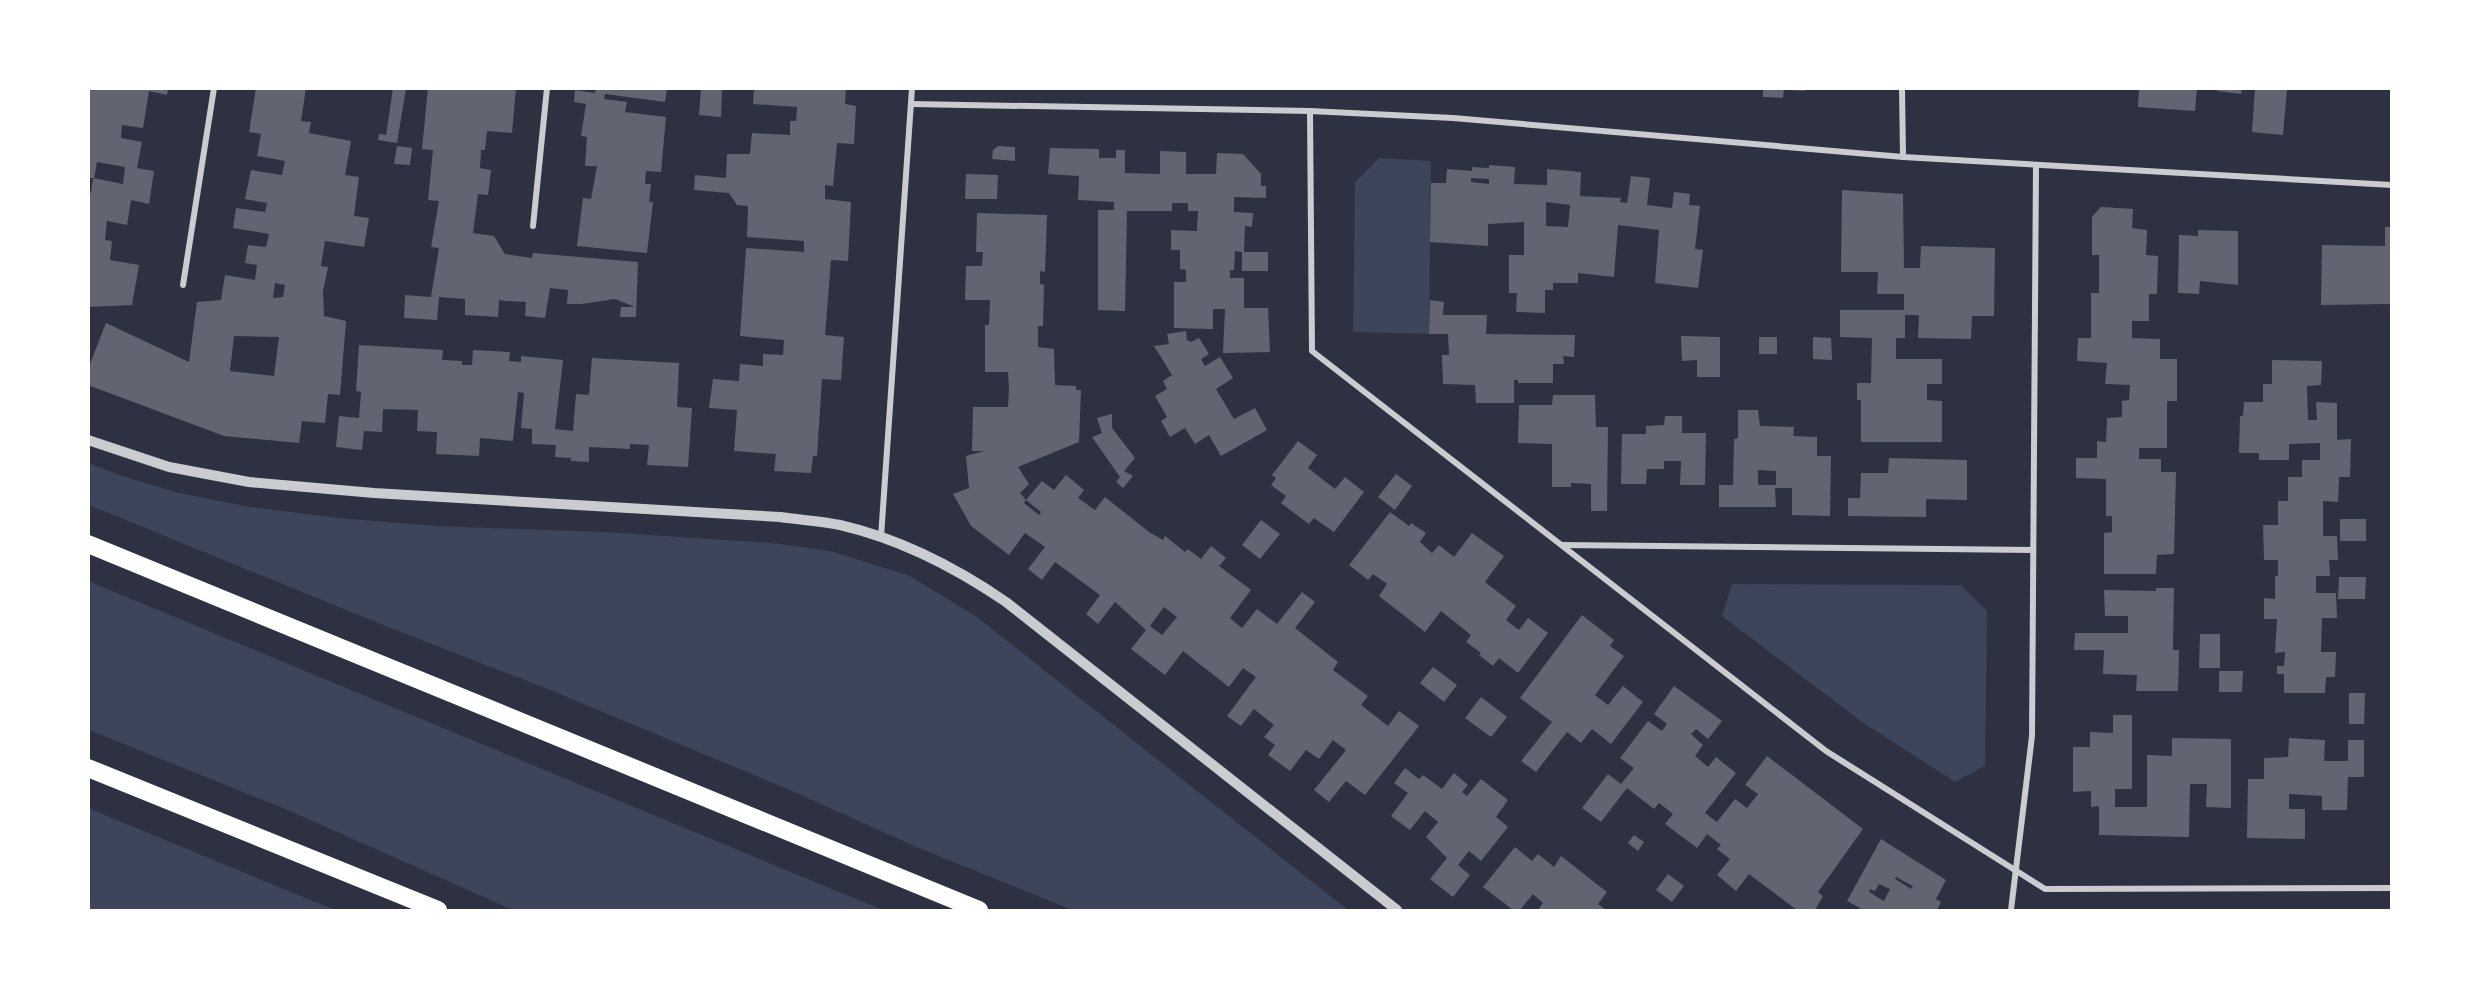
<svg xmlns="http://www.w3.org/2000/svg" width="2480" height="999" font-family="Figtree,sans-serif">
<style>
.green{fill:#3c4559}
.building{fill:#626471;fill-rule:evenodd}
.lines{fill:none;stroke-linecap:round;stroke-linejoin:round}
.minor{stroke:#caccd0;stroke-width:6}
.tertiary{stroke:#caccd0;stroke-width:10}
.motorway{stroke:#fff;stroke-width:18}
</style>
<rect width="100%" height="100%" fill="#2d3142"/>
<g class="green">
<polygon points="1379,158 1431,161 1429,334 1353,332 1355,182"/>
<polygon points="89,463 119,475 179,493 250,507 339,518 435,526 603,532 772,543 831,551 910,576 977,617 1348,910 1072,910 919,848 785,788 545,688 378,623 89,505"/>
<polygon points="88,581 883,910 513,910 290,811 89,730"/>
<polygon points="1732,584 1961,585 1987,611 1985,766 1955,782 1862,722 1722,616"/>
<polygon points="88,808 310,900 336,910 89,910"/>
</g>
<g class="building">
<path d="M88 88H168L167 95 149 91 143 128 122 125 121 138 142 142 137 168 154 171 149 204 131 200 127 225 107 221 105 240 112 241 110 260 139 265 132 305 88 307V192L91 193 93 178H88ZM97 162 125 167 123 184 93 178 94 179Z"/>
<path d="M256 88H306L301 121 311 122 309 133 351 141 345 175 359 177 354 216 369 218 364 247 325 241 321 266 328 267 323 291 324 316 346 321 340 395 328 394 325 423 302 421 299 443 224 436 88 385V369L106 323 189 362 197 302 221 300 225 275 255 280 257 265 245 263 248 245 266 247 269 234 233 228 236 208 265 212 267 203 245 199 251 170 282 175 285 161 257 156 261 134 249 132ZM275 283 285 285 283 297 273 298ZM234 336 279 337 274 376 230 371Z"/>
<polygon points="393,88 406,88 397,143 378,140 379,134 386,135"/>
<polygon points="428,88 516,88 512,133 487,131 485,150 481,150 480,168 491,170 488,195 478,194 473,233 494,236 505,254 532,258 533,253 638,262 636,317 620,317 621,307 635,307 615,299 582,304 567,304 568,290 550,288 545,318 525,316 526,302 506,301 499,300 498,317 465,315 465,299 439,297 437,320 404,318 405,295 431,297 439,248 431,247 439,201 428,200 433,150 422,149"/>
<polygon points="596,88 667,88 665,102 605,94 604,99 627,102 625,112 666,117 661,172 646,171 645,184 651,184 649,202 653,202 647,253 577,246 583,198 591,199 597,166 585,166 587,137 581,136 586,104 574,102 575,90 595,93"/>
<polygon points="701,88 722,88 721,117 699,115"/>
<polygon points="754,88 846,88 845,104 856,106 854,144 837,143 833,186 825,185 825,199 851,202 848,261 831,260 825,335 844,337 841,380 822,379 817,456 813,456 811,473 774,471 776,454 734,451 737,410 709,408 713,379 739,381 740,364 763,366 763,354 783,355 784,340 740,336 746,248 804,252 804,241 747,237 748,206 737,205 729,193 694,190 695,175 726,178 727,154 750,154 752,133 790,135 790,121 796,121 797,107 753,104"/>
<polygon points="1763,88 1784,88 1783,98 1763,97"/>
<polygon points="1789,88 1805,88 1805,91 1789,90"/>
<polygon points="2139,88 2197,88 2195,111 2138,107"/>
<polygon points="2218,88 2242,88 2241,94 2217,91"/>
<polygon points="2255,88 2287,89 2283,135 2252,132"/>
<polygon points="397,146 412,148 410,165 394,164"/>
<polygon points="998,146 1015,147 1015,161 992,159 993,150"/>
<polygon points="1050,148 1099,149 1099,158 1116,158 1116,150 1125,150 1125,173 1160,174 1160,151 1186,152 1186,174 1216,174 1217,153 1243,154 1261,174 1261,186 1266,186 1266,198 1234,197 1234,212 1253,213 1252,227 1245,226 1244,252 1268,252 1268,271 1242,271 1242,252 1235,251 1234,270 1230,270 1230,278 1244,278 1244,308 1268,308 1270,352 1223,353 1225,309 1213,309 1213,329 1174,328 1174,282 1186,282 1186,270 1180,269 1180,250 1171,250 1171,230 1197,231 1198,211 1188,211 1188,203 1172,203 1172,211 1127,211 1125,311 1098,310 1098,210 1114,210 1114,202 1078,200 1079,176 1048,174"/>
<path d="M1489 165 1515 167 1514 184 1547 185V169L1581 172 1580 196 1621 198 1620 202 1627 203 1631 176 1650 178 1647 205 1672 208 1674 192 1690 194 1689 205 1700 206 1695 249 1703 250 1698 288 1655 283 1659 230 1618 225 1614 277 1578 273V283H1553V290H1545V313L1516 312 1517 293H1509V255H1524V222L1488 224V246L1430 242 1431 183H1446L1447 169 1472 171V167L1489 168ZM1471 178 1489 179V184L1471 182ZM1546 202 1570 205 1568 227 1546 226Z"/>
<polygon points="966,174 998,175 997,199 965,199"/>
<polygon points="1842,190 1903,194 1904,268 1920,268 1921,246 1995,248 1994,316 1972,316 1971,339 1918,338 1919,315 1905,315 1905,338 1896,338 1896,359 1942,359 1942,384 1927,384 1927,400 1942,401 1942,442 1861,442 1861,400 1857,400 1857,383 1871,383 1872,338 1840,337 1840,310 1904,310 1904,294 1877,294 1878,272 1841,272"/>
<polygon points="2101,207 2133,209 2132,228 2147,230 2146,255 2158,256 2157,294 2149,294 2149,321 2132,321 2132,338 2160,339 2160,359 2177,359 2177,401 2167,401 2167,448 2139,448 2139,459 2161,459 2161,472 2176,472 2174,554 2157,555 2156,574 2104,574 2104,533 2112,532 2112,516 2106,516 2106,479 2076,478 2076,458 2097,458 2097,441 2106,442 2107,418 2122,417 2122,401 2129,400 2130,385 2105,384 2107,363 2077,361 2078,338 2091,338 2091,293 2099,293 2099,255 2092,255 2092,217"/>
<path d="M977 213 1047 215 1045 272 1040 271V284L1044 285 1043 326H1038V347L1054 349 1055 385 1076 386V390H1081L1079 442 1018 467 1029 484 1020 493 1026 500 1024 503 1039 515 1041 512 1026 500 1042 481 1054 490 1066 475 1084 490 1078 498 1095 510 1105 497 1149 532 1163 540 1165 536 1185 552 1188 549 1201 559 1211 546 1226 558 1219 566 1251 590 1230 618 1242 628 1257 609 1277 624 1302 592 1315 602 1295 628 1338 662 1333 670 1368 696 1361 705 1388 726 1399 711 1419 726 1365 795 1346 781 1329 802 1314 790 1346 750 1333 740 1319 759 1306 750 1290 771 1268 755 1275 745 1264 737 1274 725 1254 709 1241 726 1227 716 1256 677 1243 668 1229 687 1183 651 1165 675 1131 649 1146 630 1115 602 1098 624 1086 614 1100 595 1055 562 1042 580 1028 569 1045 547 1025 533 1009 555 971 526 953 494 969 488 966 456 984 451H972L973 407H1008L1009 389 1008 372H985V325H989L990 300H965L966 266H982L983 252H976ZM1164 607 1177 617 1162 635 1150 626Z"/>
<polygon points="2385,227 2391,227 2391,304 2321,305 2322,245 2385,246"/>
<polygon points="2198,230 2238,231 2238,285 2200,281 2199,294 2178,293 2179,235 2198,236"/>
<polygon points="1430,300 1444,302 1443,315 1487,315 1486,334 1575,335 1574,357 1563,356 1564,364 1553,364 1553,383 1518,383 1518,380 1514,380 1514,403 1476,403 1475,385 1443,384 1442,355 1449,355 1448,334 1429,334"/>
<polygon points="1186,331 1187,340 1191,342 1199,338 1209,354 1201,359 1205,366 1220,357 1233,378 1216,389 1234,419 1255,408 1267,430 1221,456 1209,435 1195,444 1185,428 1170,437 1161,421 1167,417 1155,396 1167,389 1163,381 1172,375 1154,346 1169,344 1167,334"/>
<polygon points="1681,336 1720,337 1720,377 1697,377 1697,360 1682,361"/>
<rect x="1759" y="337" width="18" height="17"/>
<polygon points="1813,337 1831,338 1832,360 1813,359"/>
<polygon points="359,345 443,350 442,360 462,361 462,365 472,365 473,350 510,352 509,361 521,362 521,356 563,360 555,429 573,431 576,394 589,395 592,358 679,363 677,407 692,408 688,467 647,465 649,445 630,444 630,449 589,447 589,462 571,461 571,458 555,457 556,445 532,444 532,429 521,428 524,393 518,392 513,441 480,438 479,456 436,454 437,432 417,431 418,410 383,409 382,432 364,431 362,450 336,447 339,416 359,418 361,392 356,391"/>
<polygon points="2272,360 2322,361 2321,385 2307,386 2308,420 2317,420 2316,402 2337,403 2337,440 2351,439 2350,477 2339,477 2338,502 2323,501 2323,536 2337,536 2338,560 2329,560 2330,576 2316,576 2316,593 2336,593 2337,618 2322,618 2321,652 2336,652 2335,677 2326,677 2325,693 2284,693 2284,674 2277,674 2277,666 2284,666 2285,652 2275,653 2277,619 2264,619 2264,598 2275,599 2275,576 2278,576 2278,560 2264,560 2263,525 2278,525 2278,501 2288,501 2288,477 2302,477 2302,460 2320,460 2320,443 2289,444 2289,460 2259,460 2259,453 2239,453 2240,416 2243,416 2244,402 2263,402 2263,384 2272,384"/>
<polygon points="1553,395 1595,395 1596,427 1608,427 1607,511 1591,511 1591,484 1571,483 1571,487 1552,487 1552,444 1518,443 1519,405 1552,405"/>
<path d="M1738 410H1758L1760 426 1794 427 1793 436 1817 437V456H1831L1830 516 1792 515V488H1775L1776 507H1719V485H1733L1734 439 1738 438ZM1758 470 1776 471V485H1758Z"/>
<polygon points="1112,414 1112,428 1135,458 1124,471 1133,476 1123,488 1116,482 1120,477 1092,437 1102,433 1097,418"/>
<polygon points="1665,416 1682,416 1682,433 1706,433 1705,485 1680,485 1681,461 1664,461 1664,469 1647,469 1646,484 1621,484 1622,434 1646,434 1646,426 1664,425"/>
<polygon points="1298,441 1317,455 1308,468 1335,489 1345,477 1364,492 1334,532 1314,518 1309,524 1281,503 1286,496 1271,485 1276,478 1272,475"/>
<polygon points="1889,458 1967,460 1967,500 1926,499 1926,517 1848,516 1848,498 1860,498 1861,473 1888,473"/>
<polygon points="1396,474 1412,486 1395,510 1378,497"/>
<polygon points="1390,512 1409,526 1411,523 1426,533 1420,542 1432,553 1439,545 1454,557 1472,533 1504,556 1485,582 1516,606 1506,620 1519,630 1528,618 1548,633 1518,673 1499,658 1493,666 1479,655 1481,653 1466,642 1471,635 1441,611 1425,632 1379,596 1387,584 1373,574 1368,580 1349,565"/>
<rect x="2340" y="519" width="26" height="22"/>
<polygon points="1261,520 1280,534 1260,559 1242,545"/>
<polygon points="2339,577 2366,577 2365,599 2338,599"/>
<polygon points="2156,588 2174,588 2173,650 2179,650 2178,691 2136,691 2137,675 2103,674 2104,650 2074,650 2075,633 2128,633 2128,616 2105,616 2104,590 2156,591"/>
<polygon points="1582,615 1614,640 1610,646 1624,656 1595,695 1608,705 1623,686 1643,702 1611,744 1592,729 1581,743 1567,732 1536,772 1521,761 1552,722 1520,698"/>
<polygon points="2200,634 2220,634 2220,668 2199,668"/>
<polygon points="1433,667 1457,685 1444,702 1420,683"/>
<polygon points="2219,671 2243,671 2242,692 2219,692"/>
<polygon points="1674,686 1722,721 1708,739 1696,729 1691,734 1703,745 1695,756 1708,767 1716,757 1736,773 1705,813 1717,822 1735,799 1747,808 1758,794 1745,785 1767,756 1863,829 1818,892 1823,896 1815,910 1797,910 1749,874 1736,891 1717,875 1730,859 1717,849 1721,845 1707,834 1697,848 1665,824 1673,814 1659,803 1654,809 1627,788 1601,822 1582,808 1608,774 1621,784 1634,768 1620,758 1648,721 1662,731 1667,724 1654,714"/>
<polygon points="2349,693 2365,693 2364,724 2349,724"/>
<polygon points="1481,697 1507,717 1491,737 1465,718"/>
<polygon points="2113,715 2132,715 2132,789 2115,789 2115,807 2147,807 2147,755 2172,756 2172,738 2231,739 2231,808 2206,807 2207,784 2190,784 2189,837 2099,835 2099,806 2091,807 2091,791 2073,792 2073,747 2090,747 2090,732 2113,733"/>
<polygon points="2289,738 2325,740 2324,761 2348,761 2348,740 2364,740 2364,777 2348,777 2347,810 2322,810 2322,796 2289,794 2289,809 2305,809 2305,839 2247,838 2248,779 2264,779 2264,758 2288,757"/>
<polygon points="1405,768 1419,779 1423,775 1442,789 1454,773 1468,785 1462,792 1467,796 1481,779 1508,800 1496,817 1508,827 1481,861 1469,851 1458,865 1470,875 1453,897 1430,879 1447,858 1426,837 1438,822 1425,811 1410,830 1391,816 1408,793 1394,783"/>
<polygon points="1634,835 1644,842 1638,851 1628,843"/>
<path d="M1881 839 1946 880 1936 899 1941 902 1937 910H1859L1860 908 1847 901ZM1896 877 1913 886 1911 889 1895 879ZM1879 884 1890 889 1884 901 1869 892 1870 889 1875 891Z"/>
<polygon points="1515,847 1532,861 1538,854 1554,867 1561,856 1607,892 1598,904 1606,910 1538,910 1543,903 1533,894 1520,910 1513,910 1483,887"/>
<polygon points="1668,874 1684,886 1672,902 1656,890"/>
</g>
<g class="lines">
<g class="minor">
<polyline points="1902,88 1903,157"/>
<polyline points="911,104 1310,111 1453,118 1903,157 2392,185"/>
<polyline points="1310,111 1312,351 1826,751 2045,889 2392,888"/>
<polyline points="533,226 547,88"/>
<polyline points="183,285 214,88"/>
<polyline points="881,537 912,88"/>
<polyline points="1562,545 2033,550"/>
<polyline points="2011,910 2032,736 2036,165"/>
</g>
<path class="tertiary" d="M88 440 169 467 249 482 374 493 780 517C800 520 821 521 840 525 901 539 955 567 1006 602L1397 910"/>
<g class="motorway">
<polyline points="88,544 979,910"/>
<polyline points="88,768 438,910"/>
</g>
</g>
<rect width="2480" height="999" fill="none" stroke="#ffffff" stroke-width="180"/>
</svg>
